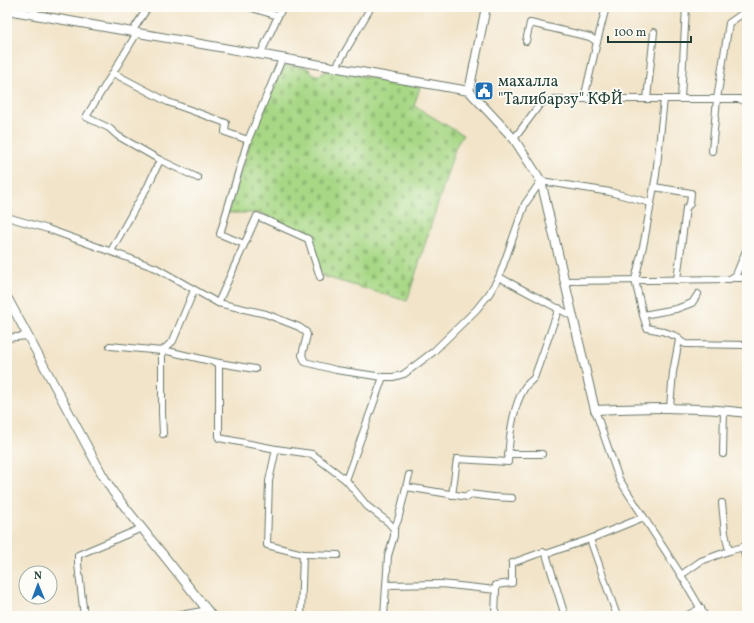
<svg xmlns="http://www.w3.org/2000/svg" width="754" height="623" font-family="Vollkorn,serif">
<style>
.cemetery{fill:url(#cemetery-stones);stroke:#648a5d}
.lines{fill:none;stroke-linecap:round;stroke-linejoin:round}
.street-casing{stroke:#697768;stroke-width:8}
.secondary-casing{stroke:#697768;stroke-width:10}
.street{stroke:#fff;stroke-width:6}
.secondary{stroke:#fff;stroke-width:8}
.labels{text-anchor:middle;dominant-baseline:central;stroke-width:3.5;stroke-linejoin:round;paint-order:stroke}
.poi-label{font-size:16px;fill:#1f3d34;stroke:#fdfcf7;text-anchor:start}
</style>
<defs>
<pattern id="cemetery-stones" width="16" height="16" patternUnits="userSpaceOnUse"><rect width="16" height="16" fill="#a8d886"/><path d="M2 7V4a2 2 0 0 1 4 0v3zM10 15v-3a2 2 0 0 1 4 0v3z" fill="#90ba74"/></pattern>
</defs>
<rect width="100%" height="100%" fill="#fdfcf7"/>
<filter id="ink" filterUnits="userSpaceOnUse"><feTurbulence type="fractalNoise" baseFrequency=".025" numOctaves="2"/><feDisplacementMap in="SourceGraphic" scale="8" xChannelSelector="R" yChannelSelector="G"/><feConvolveMatrix kernelMatrix="1 2 1 2 8 2 1 2 1" color-interpolation-filters="sRGB"/></filter>
<filter id="wash" filterUnits="userSpaceOnUse"><feTurbulence type="fractalNoise" baseFrequency=".012" numOctaves="4" result="noise"/><feDisplacementMap in="SourceGraphic" scale="16" xChannelSelector="R" yChannelSelector="G"/><feGaussianBlur stdDeviation="0.9" result="paint"/><feColorMatrix in="noise" values="0 0 0 0 0 0 0 0 0 0 0 0 0 0 0 0 0 1.4 0 .05"/><feComposite in="paint" operator="in"/></filter>
<g filter="url(#wash)">
<rect width="100%" height="100%" fill="#f2e4c9"/>
<polygon class="cemetery" points="285,65 308,68 312,74 318,76 328,70 420,87 414,106 463,135 456,146 407,301 322,276 310,237 261,213 228,213 253,135"/>
</g>
<g filter="url(#ink)">
<g class="lines">
<defs>
<g id="street">
<polyline points="249,7 278,16 260,55"/>
<polyline points="34,14 36,7"/>
<polyline points="278,16 283,7"/>
<polyline points="132,32 148,7"/>
<polyline points="137,33 86,117 109,128 118,136 160,160"/>
<polyline points="526,41 530,23 590,37 597,42 584,99"/>
<polyline points="597,42 606,7"/>
<polyline points="336,67 371,7"/>
<polyline points="113,73 168,102 226,123 225,132 248,140 220,234 244,244"/>
<polyline points="647,99 654,32"/>
<polyline points="664,99 656,175 644,242 635,280 643,315 676,309 692,303 698,294"/>
<polyline points="681,99 686,7"/>
<polyline points="514,139 540,104 546,101 553,99 740,99 746,102 747,104"/>
<polyline points="248,140 282,59"/>
<polyline points="712,151 717,99 729,23 742,14"/>
<polyline points="654,187 691,193 690,204 686,208 677,280"/>
<polyline points="7,217 48,229 156,268 218,303 266,314 299,327 306,332 307,335 302,355 305,362 336,370 383,377 394,377 404,374 433,352 476,310 489,294 499,277 572,316"/>
<polyline points="111,251 135,208 148,186 160,160 198,178"/>
<polyline points="499,277 525,204 541,181 610,192 651,203"/>
<polyline points="734,278 747,278"/>
<polyline points="565,281 730,279 736,275 747,248"/>
<polyline points="218,303 257,216 308,239 320,277"/>
<polyline points="643,315 647,328 662,331 678,337 679,340 673,372 670,407"/>
<polyline points="7,338 27,336"/>
<polyline points="679,340 685,344 747,345"/>
<polyline points="110,346 162,351"/>
<polyline points="163,350 173,341 194,290"/>
<polyline points="219,363 255,369"/>
<polyline points="595,410 619,479 681,575 705,616"/>
<polyline points="163,434 162,413 162,351 163,350 219,363 219,438 276,449"/>
<polyline points="508,454 542,454"/>
<polyline points="723,454 724,410"/>
<polyline points="346,480 383,377"/>
<polyline points="406,487 468,497 469,494 493,497 512,498"/>
<path d="M452 495 457 459 508 462C509 439 512 407 525 387 527 384 531 381 534 378L559 308"/>
<polyline points="722,503 725,533 729,551 743,547"/>
<polyline points="394,529 398,520 409,475"/>
<polyline points="590,539 617,616"/>
<polyline points="747,546 743,547 747,564"/>
<polyline points="303,554 338,555"/>
<polyline points="681,575 701,561 729,551"/>
<polyline points="387,585 441,584 496,590 495,616"/>
<polyline points="496,590 496,585 512,583 512,563 543,552 546,554"/>
<polyline points="84,616 78,564 78,555 142,528"/>
<polyline points="175,616 208,610"/>
<polyline points="301,616 303,554 267,545 269,481 276,449 312,454 346,480 367,506 388,522 394,529 394,536 388,556 384,616"/>
<polyline points="565,616 546,554 590,539 644,517"/>
<polyline points="686,616 701,608"/>
</g>
<g id="secondary">
<path d="M7 10 469 91 514 139 541 181 595 410C646 408 696 406 747 413"/>
<polyline points="469,91 486,7"/>
<polyline points="7,297 102,474 113,492 212,616"/>
</g>
</defs>
<use href="#street" class="street-casing"/>
<use href="#secondary" class="secondary-casing"/>
<use href="#street" class="street"/>
<use href="#secondary" class="secondary"/>
</g>
</g>
<defs>
<symbol id="civic-square" viewBox="-11 -11 22 22"><rect x="-9" y="-9" width="18" height="18" rx="4" fill="#1f6fb2" stroke="#fdfcf7"/><path d="M-.6-6.5H3V-4.5H.6V-3L4-1V1h2V6H-6V1h2V-1L-.6-3ZM-1.2 2.5V6h2.4V2.5Z" fill="#fff"/></symbol>
</defs>
<g fill-rule="evenodd">
<use href="#civic-square" x="473" y="80" width="22" height="22"/>
</g>
<g class="labels">
<g class="poi-label">
<text x="498" y="82">махалла<tspan x="498" dy="18">"Талибарзу" КФЙ</tspan></text>
</g>
</g>
<rect width="754" height="623" fill="none" stroke="#fdfcf7" stroke-width="24"/>
<g transform="translate(38 585) rotate(359)"><circle r="19" fill="#fdfcf7" stroke="#a4b0a9"/>
<path d="M0-3L7 15L0 10L-7 15Z" fill="#1f6fb2"/>
<text y="-6" font-size="11" font-weight="bold" text-anchor="middle" fill="#1f3d34">N</text>
</g>
<path d="M608 36v6h83v-6" fill="none" stroke="#1f3d34" stroke-width="2"/>
<text x="614" y="36" font-size="12" fill="#1f3d34" stroke="#fdfcf7" stroke-width="3" paint-order="stroke">100 m</text>
</svg>
